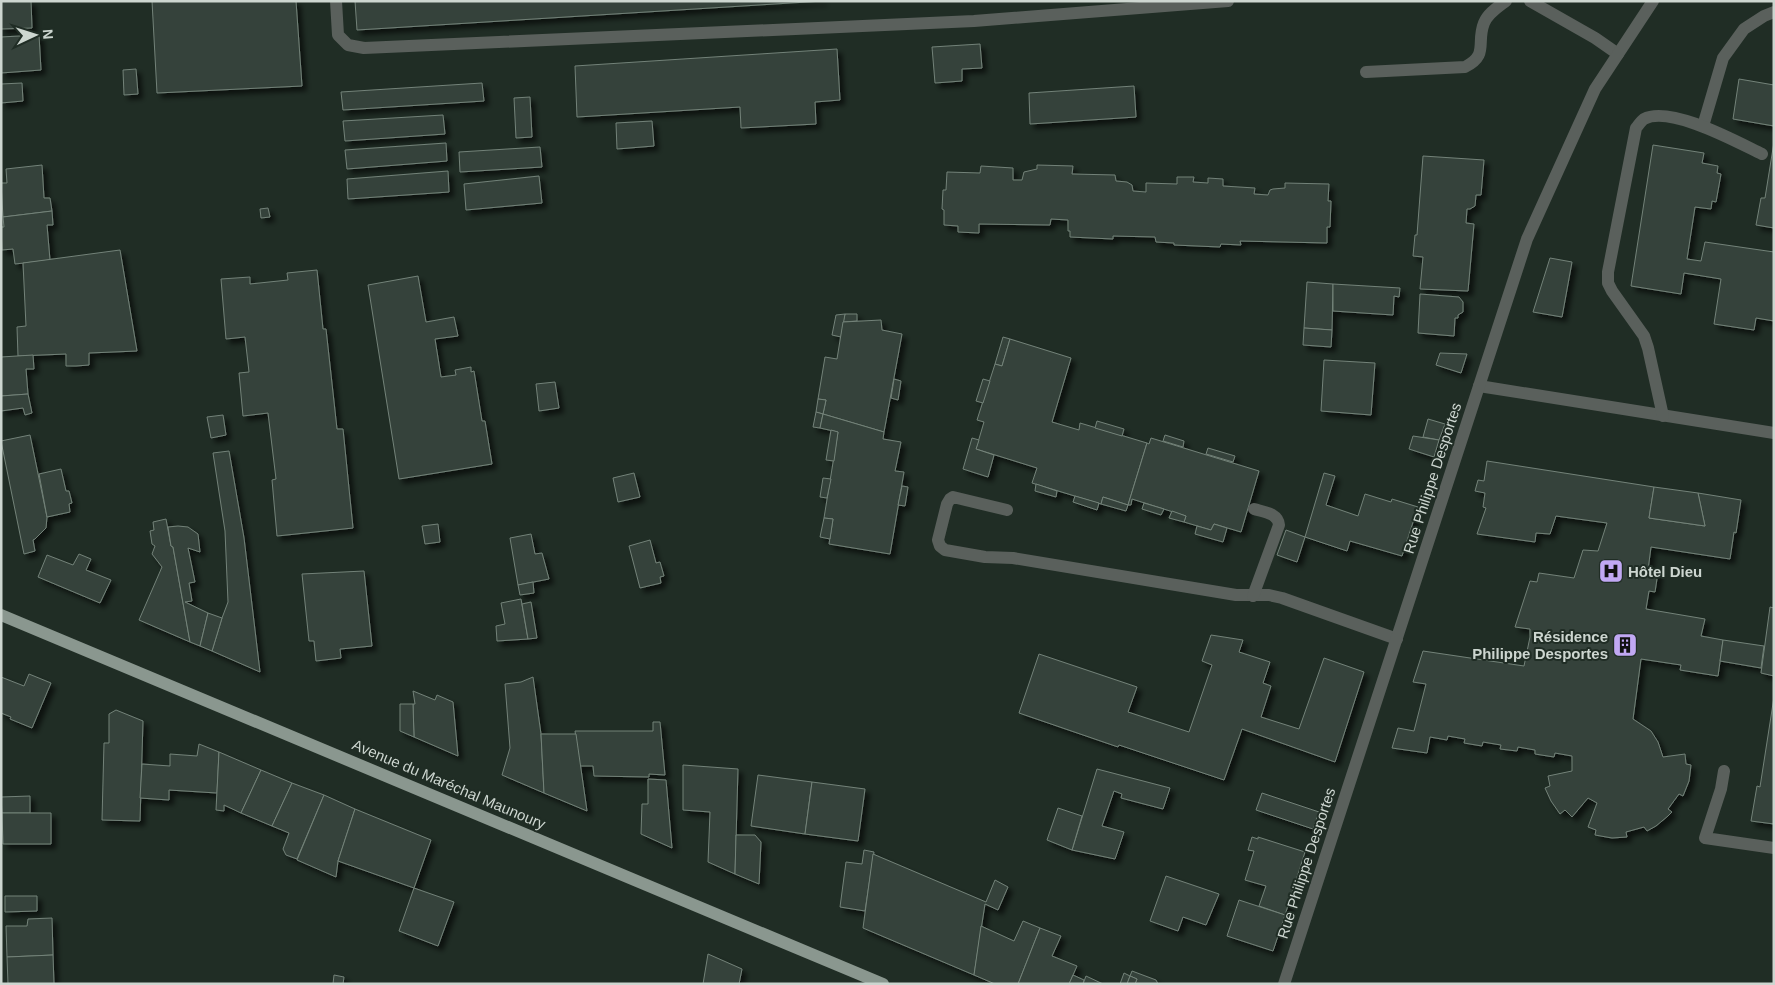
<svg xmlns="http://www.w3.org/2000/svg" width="1775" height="985" font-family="Helvetica,sans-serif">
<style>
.building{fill:#35423a;stroke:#738279;filter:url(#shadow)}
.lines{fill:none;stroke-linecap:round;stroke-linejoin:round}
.minor{stroke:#5a605c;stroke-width:12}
.major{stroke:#8a978f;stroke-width:12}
.labels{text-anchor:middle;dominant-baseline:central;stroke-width:4;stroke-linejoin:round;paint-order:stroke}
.street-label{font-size:15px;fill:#cdd6d0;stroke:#202d25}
.poi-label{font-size:15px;font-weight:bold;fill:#cdd6d0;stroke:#202d25;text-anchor:start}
</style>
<defs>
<filter id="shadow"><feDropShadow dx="4.5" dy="4.5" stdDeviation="2.5" flood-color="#0009"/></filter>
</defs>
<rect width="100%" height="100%" fill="#202d25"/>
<g class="building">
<polygon points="1,1 31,1 32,28 1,29"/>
<polygon points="152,1 296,1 302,86 157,93"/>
<polygon points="355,1 823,1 357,30"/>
<polygon points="39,35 41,70 1,73 1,37"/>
<polygon points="980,44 982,68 962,69 962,81 935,83 932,47"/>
<polygon points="837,49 840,100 815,102 816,124 741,128 740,107 577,117 575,66"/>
<polygon points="136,69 138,94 124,95 123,70"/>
<polygon points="1739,79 1774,85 1774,126 1733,119"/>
<polygon points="22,83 23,101 1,103 1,84"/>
<polygon points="482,83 484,101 343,110 341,92"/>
<polygon points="1134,86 1136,117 1030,124 1029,93"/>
<polygon points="530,97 532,137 516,138 514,98"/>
<polygon points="443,115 445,134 345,141 343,121"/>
<polygon points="652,121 654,146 617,149 616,123"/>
<polygon points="1774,142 1774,228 1756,225 1761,198 1765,198"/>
<polygon points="446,143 447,161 347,169 345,150"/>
<polygon points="1653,145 1704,153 1702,163 1718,166 1717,173 1721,174 1716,202 1712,201 1711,209 1695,207 1687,259 1701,261 1705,242 1774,252 1774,321 1756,318 1754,330 1714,324 1721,279 1684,273 1681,294 1631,286"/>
<polygon points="540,147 542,167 460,172 459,152"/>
<polygon points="1423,156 1484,160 1481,195 1476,195 1475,206 1470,209 1467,209 1466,223 1474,224 1468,291 1420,289 1423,257 1413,256 1415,235 1417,235"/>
<polygon points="42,165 44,198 50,198 52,211 3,217 1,183 7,183 6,169"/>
<polygon points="1037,165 1073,166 1072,174 1115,175 1116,181 1127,182 1132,185 1133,191 1146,192 1146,183 1177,184 1177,177 1194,177 1193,182 1208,183 1208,178 1223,179 1223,186 1255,188 1254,194 1268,195 1270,190 1273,189 1285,188 1285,183 1329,184 1328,201 1331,201 1330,227 1327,227 1327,243 1240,241 1241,245 1221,244 1220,247 1174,245 1174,243 1156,242 1155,237 1113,236 1113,239 1070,237 1070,231 1068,231 1068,220 1051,219 1050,225 979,224 979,233 958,232 958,226 944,225 944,210 942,209 943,190 946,190 947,172 980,173 981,166 1013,168 1013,180 1022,180 1024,172 1037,169"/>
<polygon points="448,171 449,192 348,199 347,179"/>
<polygon points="539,176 542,203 466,210 464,184"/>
<polygon points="268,208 270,217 261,218 260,209"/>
<polygon points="52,211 53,225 47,225 50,260 15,264 13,249 2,250 1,227 4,227 3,217"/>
<polygon points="120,250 137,351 89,353 89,365 76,366 66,366 66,354 18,356 17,327 26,326 23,263"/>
<polygon points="1550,258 1572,262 1562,317 1533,312"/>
<polygon points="317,270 323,329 326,329 337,429 343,429 353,528 277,536 272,480 276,479 268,413 243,416 239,373 249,372 245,337 226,339 221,279 250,277 250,284 288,280 287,273"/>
<polygon points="418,276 426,322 454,317 458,336 435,339 441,377 456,375 455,370 471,367 471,372 474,371 482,421 485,421 492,464 399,479 368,285"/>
<polygon points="1307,282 1333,284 1332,330 1304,328"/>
<polygon points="1333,284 1400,288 1399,297 1394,296 1393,315 1333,311"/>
<polygon points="1420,294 1459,297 1463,302 1463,312 1458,315 1458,318 1455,318 1454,336 1418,333"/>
<polygon points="845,314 857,314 857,321 843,322"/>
<polygon points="845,314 841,337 832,335 836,315"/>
<polygon points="881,320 882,330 902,334 884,432 823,414 826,400 818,399 825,357 837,359 843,322"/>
<polygon points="1304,328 1332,330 1331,347 1303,345"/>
<polygon points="1003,337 1010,339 1002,366 995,364"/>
<polygon points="1010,339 1071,358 1052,422 1079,430 1080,423 1147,443 1128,505 1103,497 1101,504 1032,483 1037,468 976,449 984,422 977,420 995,364 1002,366"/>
<polygon points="1440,353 1467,354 1461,373 1436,365"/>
<polygon points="33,355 34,369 26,369 28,394 1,396 1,357"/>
<polygon points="1324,360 1375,363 1371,415 1321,411"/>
<polygon points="894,379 901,381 898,400 891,398"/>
<polygon points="983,379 990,381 983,403 976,401"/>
<polygon points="555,382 559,408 539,411 536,384"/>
<polygon points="28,394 32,413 25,415 23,408 1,411 1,396"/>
<polygon points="818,399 826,400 823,414 816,412"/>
<polygon points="816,412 823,414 820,428 813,427"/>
<polygon points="823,414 884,432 883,439 901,442 895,471 904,472 890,554 829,544 833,519 824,518 838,432 820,428"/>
<polygon points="223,415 226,435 211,438 207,417"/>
<polygon points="1428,419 1445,424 1439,440 1423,437"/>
<polygon points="1097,421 1124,429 1122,436 1095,428"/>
<polygon points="831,430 838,432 834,461 826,460"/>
<polygon points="30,435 47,517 46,528 35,539 33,540 35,551 24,554 1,441"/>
<polygon points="1165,435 1184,441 1183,447 1163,441"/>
<polygon points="1413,436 1439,440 1434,457 1409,449"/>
<polygon points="972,438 979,440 976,449 994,455 988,477 963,469"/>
<polygon points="1151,438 1259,471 1241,532 1214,524 1211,530 1184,522 1186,516 1132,499 1131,505 1128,505 1147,443 1149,444"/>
<polygon points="1208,448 1235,456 1233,462 1206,454"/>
<polygon points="229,451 244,538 260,672 212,651 222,618 228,602 225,531 213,453"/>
<polygon points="1487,461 1654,487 1649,518 1705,526 1698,493 1741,500 1736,533 1734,532 1730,559 1651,547 1648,570 1658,572 1655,592 1649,591 1646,609 1705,619 1701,636 1723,640 1718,676 1680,670 1681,665 1641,659 1633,719 1651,731 1658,742 1663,757 1685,754 1686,764 1691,765 1689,781 1683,796 1679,794 1668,809 1672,812 1668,816 1656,826 1647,831 1644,827 1626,832 1627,837 1612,838 1595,835 1596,830 1588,827 1597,803 1588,798 1572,817 1565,810 1560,814 1551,801 1545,788 1550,786 1548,776 1572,771 1572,756 1555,753 1554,757 1535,754 1535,750 1518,747 1517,751 1500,749 1501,745 1483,742 1482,746 1464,743 1465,739 1448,736 1447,740 1430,737 1427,753 1392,748 1398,728 1414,731 1426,684 1413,682 1423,651 1524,666 1530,637 1530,629 1515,627 1530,581 1537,582 1539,573 1574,578 1583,550 1598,551 1607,523 1556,516 1550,534 1536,533 1535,542 1477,534 1486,508 1483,507 1485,493 1475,491 1478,480 1484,481"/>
<polygon points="61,469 66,491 69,491 72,503 69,504 70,512 47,517 39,474"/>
<polygon points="634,473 640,497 618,502 613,478"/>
<polygon points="1324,473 1335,476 1326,505 1358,516 1365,494 1391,502 1392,499 1418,507 1402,556 1350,541 1347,551 1305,537"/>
<polygon points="823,478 831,479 827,498 820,497"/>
<polygon points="1036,484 1057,491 1056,497 1035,491"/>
<polygon points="902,486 908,487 905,506 898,505"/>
<polygon points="1654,487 1698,493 1705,526 1649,518"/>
<polygon points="1075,496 1099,503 1097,510 1073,502"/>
<polygon points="1103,497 1128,505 1126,511 1101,504"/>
<polygon points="1144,503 1164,509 1161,515 1142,509"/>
<polygon points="1172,511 1186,516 1184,522 1169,518"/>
<polygon points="824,518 833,519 830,539 820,537"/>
<polygon points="166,519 171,546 173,547 190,642 139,620 162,567 152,554 155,546 152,544 150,531 154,530 153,522"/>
<polygon points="438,524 440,542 425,544 422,526"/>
<polygon points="1214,524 1227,528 1223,542 1195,534 1197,526 1211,530"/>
<polygon points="178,526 188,527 198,534 200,552 188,548 195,582 189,583 192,601 185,602 208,613 200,646 190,642 173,547 171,546 168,527"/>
<polygon points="1286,530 1305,537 1297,562 1277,555"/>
<polygon points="531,534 535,554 542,553 549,579 518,585 510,538"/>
<polygon points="650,540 656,563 660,562 664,576 660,577 661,583 640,588 629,546"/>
<polygon points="79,554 91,559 86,570 111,580 100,603 38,577 47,555 73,565"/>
<polygon points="364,571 372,646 340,649 341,658 316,661 314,641 309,641 302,574"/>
<polygon points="533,582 534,593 520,595 518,585"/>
<polygon points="521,599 528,639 497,641 496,626 505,624 501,603"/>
<polygon points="531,602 537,638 528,639 522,604"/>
<polygon points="1770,607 1774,608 1774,676 1761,673"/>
<polygon points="208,613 222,618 212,651 200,646"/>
<polygon points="1211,635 1243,640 1239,652 1270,662 1263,683 1271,686 1261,717 1299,729 1324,658 1364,672 1335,762 1242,729 1224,780 1119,745 1118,747 1019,713 1039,654 1137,687 1128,712 1189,732 1212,665 1202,661"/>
<polygon points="1723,640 1764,646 1761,668 1720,661"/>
<polygon points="29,674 51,683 32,728 10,719 11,717 1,713 1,677 24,686"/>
<polygon points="533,677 541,734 544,793 502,775 510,748 505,684 521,682"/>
<polygon points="413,691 435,700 437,695 453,702 458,756 414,737 413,704 415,704"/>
<polygon points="1774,697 1774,824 1751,821 1757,786 1760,787"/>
<polygon points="400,704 413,704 414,737 400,731"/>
<polygon points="116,710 143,721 140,821 102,820 104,743 109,743 109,714"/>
<polygon points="653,722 660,722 665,775 649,774 649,777 594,776 593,766 580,766 575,731 653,731"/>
<polygon points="541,734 576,734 587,811 544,793"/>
<polygon points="199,744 219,752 217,793 169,790 169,800 140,798 142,764 170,766 170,754 197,756"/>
<polygon points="219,752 261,770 241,813 224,805 224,811 216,810"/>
<polygon points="683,765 738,769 735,874 708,862 710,812 683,810"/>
<polygon points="1097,769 1170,788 1163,809 1121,798 1122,794 1114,791 1102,826 1124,832 1115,859 1072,850"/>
<polygon points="261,770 292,783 272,826 241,813"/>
<polygon points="758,775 812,782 805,834 751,826"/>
<polygon points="648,779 666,780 672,848 641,834 642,804 648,804"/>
<polygon points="812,782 865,789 858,841 805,834"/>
<polygon points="292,783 324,795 297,859 286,855 283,849 289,833 272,826"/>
<polygon points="1262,793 1319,812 1313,829 1256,810"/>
<polygon points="324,795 355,809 338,861 336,877 297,860"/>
<polygon points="30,796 30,813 2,813 1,797"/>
<polygon points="1058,808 1082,816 1072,850 1047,840"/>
<polygon points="355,809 431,840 414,888 338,861"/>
<polygon points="2,813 51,813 51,844 3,844"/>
<polygon points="736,835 755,835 761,842 759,884 735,874"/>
<polygon points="1252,837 1258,839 1258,837 1305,852 1285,915 1259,906 1266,886 1245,880 1254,851 1248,850"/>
<polygon points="864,850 874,852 865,911 840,907 846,862 862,864"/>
<polygon points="873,854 986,902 995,880 1008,887 998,910 985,904 974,975 863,928"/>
<polygon points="1166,876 1219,894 1206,925 1183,917 1178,931 1150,921"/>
<polygon points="414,888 454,902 438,946 399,931"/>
<polygon points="5,896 37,896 37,911 5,912"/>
<polygon points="1239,900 1285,915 1273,951 1227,936"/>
<polygon points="52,918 53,955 7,957 6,926 27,926 28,919"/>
<polygon points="1023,921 1040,928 1018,984 995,984 974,975 981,926 1014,941"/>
<polygon points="1040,928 1061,936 1052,956 1077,966 1069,984 1018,984"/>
<polygon points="708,954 742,969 739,984 703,984"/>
<polygon points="53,955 54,984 8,984 7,957"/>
<polygon points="1132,971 1156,980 1158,984 1135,984 1137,979 1130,976"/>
<polygon points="1124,973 1130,976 1127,984 1120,984"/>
<polygon points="334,975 344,977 343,984 333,984"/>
<polygon points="1073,975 1084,980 1083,984 1069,984"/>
<polygon points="1086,976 1103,984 1083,984"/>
<polygon points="1130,976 1137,979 1135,984 1127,984"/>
</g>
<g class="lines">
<g class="minor">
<polyline points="336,1 338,35 348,45 364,48 974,21 1228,1"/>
<polyline points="1530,1 1595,38 1618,54"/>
<path d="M1366 72 1465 67C1489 55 1476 43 1484 23 1488 13 1498 7 1506 1"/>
<polyline points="1703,126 1723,58 1744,29 1764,16 1774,12"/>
<polyline points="1479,386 1774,433"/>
<path d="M1663 416 1648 348 1644 336 1612 291 1608 283V272L1636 128C1638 126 1641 121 1644 119 1670 105 1737 142 1762 154"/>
<polyline points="1007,510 953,497 950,499 947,504 938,540 940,546 945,550 985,557 1013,558 1236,595 1269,595 1282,598 1397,639"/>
<path d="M1253 596 1279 525C1278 513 1264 512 1254 509"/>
<polyline points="1724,771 1721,789 1705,838 1774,848"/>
<polyline points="1284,984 1527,239 1595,89 1653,1"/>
</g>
<polyline class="major" points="1,615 883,984"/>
</g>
<defs>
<symbol id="hospital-square" viewBox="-11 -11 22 22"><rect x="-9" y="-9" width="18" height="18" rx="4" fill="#c1a8f3" stroke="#202d25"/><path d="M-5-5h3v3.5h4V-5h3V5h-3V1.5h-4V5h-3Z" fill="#111"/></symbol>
<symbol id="building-square" viewBox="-11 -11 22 22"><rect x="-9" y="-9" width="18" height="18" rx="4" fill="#c1a8f3" stroke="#202d25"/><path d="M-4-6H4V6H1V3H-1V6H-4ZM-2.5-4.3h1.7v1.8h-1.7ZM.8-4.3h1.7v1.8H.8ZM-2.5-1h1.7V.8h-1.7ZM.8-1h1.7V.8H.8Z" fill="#111"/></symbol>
</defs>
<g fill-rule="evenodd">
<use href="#hospital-square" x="1597" y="557" width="28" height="28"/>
<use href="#building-square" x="1611" y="631" width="28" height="28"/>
</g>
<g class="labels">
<g class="street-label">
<text transform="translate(1432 478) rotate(-72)">Rue Philippe Desportes</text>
<text transform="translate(449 784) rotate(23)">Avenue du Maréchal Maunoury</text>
<text transform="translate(1306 863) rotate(-72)">Rue Philippe Desportes</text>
</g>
<g class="poi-label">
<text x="1628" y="571">Hôtel Dieu</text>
<text x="1608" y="636" text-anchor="end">Résidence<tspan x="1608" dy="17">Philippe Desportes</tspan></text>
</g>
</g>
<rect width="1775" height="985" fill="none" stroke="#cdd6d0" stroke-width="5"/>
<g transform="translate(35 35) rotate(86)" stroke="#202d25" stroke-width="4" paint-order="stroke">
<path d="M0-4L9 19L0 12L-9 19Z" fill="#cdd6d0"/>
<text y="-8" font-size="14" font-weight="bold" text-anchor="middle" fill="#cdd6d0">N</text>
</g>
</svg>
